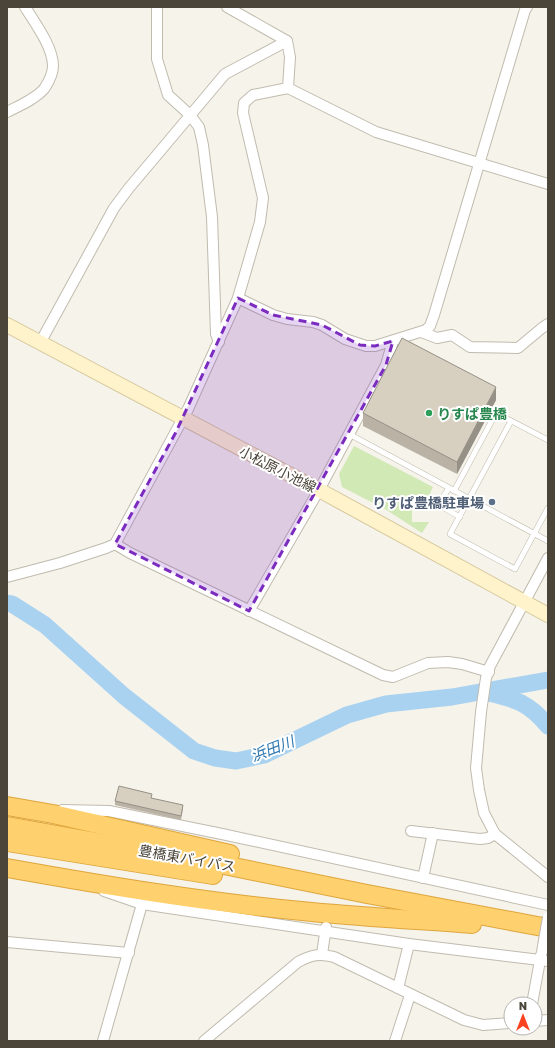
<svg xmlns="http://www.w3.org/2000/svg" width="555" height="1048" font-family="'Golos Text','Noto Sans JP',sans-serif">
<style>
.green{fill:#d1e9b5}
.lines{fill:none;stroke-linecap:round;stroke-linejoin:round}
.river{stroke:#a9d2f1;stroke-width:17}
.lane-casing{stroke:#c1bbae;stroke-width:6}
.street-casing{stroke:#c1bbae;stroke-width:12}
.secondary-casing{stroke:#d5c79b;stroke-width:16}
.highway-casing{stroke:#dfa63c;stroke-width:20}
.lane{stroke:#fff;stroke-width:5}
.street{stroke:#fff;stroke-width:10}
.secondary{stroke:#fff3cc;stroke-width:14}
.highway{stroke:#fed06e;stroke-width:18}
.street-bridge-casing{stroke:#c1bbae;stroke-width:12;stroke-linecap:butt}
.street-bridge{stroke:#fff;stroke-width:10}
.wall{fill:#b9b2a5}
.shaded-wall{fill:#969186}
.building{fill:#d7cfc0;stroke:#969186}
.marked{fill:#7b2cbf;fill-opacity:0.2;stroke:#7b2cbf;stroke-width:3;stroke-dasharray:8 5;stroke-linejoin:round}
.leisure-dot{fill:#2e9e5b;stroke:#fff;stroke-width:1.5}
.service-dot{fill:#5c6f8a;stroke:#fff;stroke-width:1.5}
.labels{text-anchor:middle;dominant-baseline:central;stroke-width:4;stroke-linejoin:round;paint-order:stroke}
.leisure-label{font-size:14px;font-weight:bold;fill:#27864d;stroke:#fff;text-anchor:start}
.street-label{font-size:14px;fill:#4a4439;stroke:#fff}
.service-label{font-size:14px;font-weight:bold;fill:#4e5e75;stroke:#fff;text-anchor:end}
.water-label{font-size:15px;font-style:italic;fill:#2e77b0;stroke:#fff}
</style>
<rect width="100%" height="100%" fill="#f6f3eb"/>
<polygon class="green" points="354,446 433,487 430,493 433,495 433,502 412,502 412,522 429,522 422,533 385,509 342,487 339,474"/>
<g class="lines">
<g class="river">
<polyline points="7,603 12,604 45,625 124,696 194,751 215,758 236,761 264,755 347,715 386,704 452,697 548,680"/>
<path d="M488 693C516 699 529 703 548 726"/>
</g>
<defs>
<g id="lane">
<polyline points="511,421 450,534 515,569 548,508"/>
<polyline points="349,434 548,541"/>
<polyline points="449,488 443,497 444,508 460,517"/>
<polyline points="454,491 496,413 548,440"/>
</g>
<g id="street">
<polyline points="157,7 157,59 168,95 190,115 199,127 203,145 212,217 216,334 219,342"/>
<polyline points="227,7 287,41 290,57 288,88"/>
<path d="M7 112C19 106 35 99 44 89 48 83 53 73 53 66 53 47 35 23 25 7"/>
<polyline points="238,298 273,315 287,319 313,322 322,325 345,339 366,346 375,346 426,330 430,326 434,315 525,10 527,7"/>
<polyline points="421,332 437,338 452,335 470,347 518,348 542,328 548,324"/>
<polyline points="40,343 114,208 129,188 225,74 287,41"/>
<polyline points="115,544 130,553 383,675 393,677 428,663 448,662 462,664 489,672"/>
<polyline points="548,558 490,666 486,678 481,712 476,768 479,790 484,813 495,834 548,877"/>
<polyline points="7,577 60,563 106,548 115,544 188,409 238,298 260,222 263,198 243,113 244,103 253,95 288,88 376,132 548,184"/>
<polyline points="249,611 319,490 386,365 393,341"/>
<polyline points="62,810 109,811 222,834 548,905"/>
<polyline points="411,831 480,839 488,838 495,834"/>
<polyline points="423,878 433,833"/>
<polyline points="104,891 142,904 409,944 548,961"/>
<polyline points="7,942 129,953"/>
<polyline points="322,954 326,927"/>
<polyline points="398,988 409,944"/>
<polyline points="532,1004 541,955"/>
<polyline points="535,1021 548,1020"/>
<polyline points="103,1041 142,904"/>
<path d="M204 1041 298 962C311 955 319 953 334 957L464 1020 483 1025 511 1023"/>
<polyline points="395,1041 410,995"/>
</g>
<polyline id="secondary" points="7,325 319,490 548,615"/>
<g id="highway">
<polyline points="7,806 53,814 230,854"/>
<polyline points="7,826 219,864 367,894 548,928"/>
<polyline points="7,842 213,875"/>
<path d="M7 868C108 886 210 903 312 912 365 917 418 920 472 924"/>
</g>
</defs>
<use href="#lane" class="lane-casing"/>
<use href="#street" class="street-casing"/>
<use href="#secondary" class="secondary-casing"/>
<use href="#highway" class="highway-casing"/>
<use href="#lane" class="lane"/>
<use href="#street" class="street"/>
<use href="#secondary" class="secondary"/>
<use href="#highway" class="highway"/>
<defs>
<polyline id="street-bridge" points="542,952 548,917"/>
</defs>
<use href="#street-bridge" class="street-bridge-casing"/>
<use href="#street-bridge" class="street-bridge"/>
</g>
<g class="wall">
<polygon points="496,400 457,474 363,426 363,413"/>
<polygon points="152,798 183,809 181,820 115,805 115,801"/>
</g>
<polygon class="shaded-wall" points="496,387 496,400 457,474 457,462"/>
<g class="building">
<polygon points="402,338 496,387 457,462 363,413"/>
<polygon points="119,786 152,794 151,798 183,805 181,816 115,801"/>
</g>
<path class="marked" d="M238 298 273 315 322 325 360 345 375 346 393 341 386 365 249 611 115 544 176 432Z"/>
<circle class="leisure-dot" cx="429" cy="413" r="4"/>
<circle class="service-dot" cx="492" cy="502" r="4"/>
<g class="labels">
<g class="leisure-label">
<text x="437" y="413">りすぱ豊橋</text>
</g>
<g class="street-label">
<text transform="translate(278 469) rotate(27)">小松原小池線</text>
<text transform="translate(187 858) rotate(10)">豊橋東バイパス</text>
</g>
<g class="service-label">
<text x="484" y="502">りすぱ豊橋駐車場</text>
</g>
<g class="water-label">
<text transform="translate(272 748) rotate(-21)">浜田川</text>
</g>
</g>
<rect width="555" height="1048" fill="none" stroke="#4a4439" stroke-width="16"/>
<g transform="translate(523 1016)"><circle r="19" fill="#ffffff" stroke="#b7b4b0"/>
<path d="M0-3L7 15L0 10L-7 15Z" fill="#fa421e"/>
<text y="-6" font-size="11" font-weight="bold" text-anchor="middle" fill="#4a4439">N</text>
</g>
</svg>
